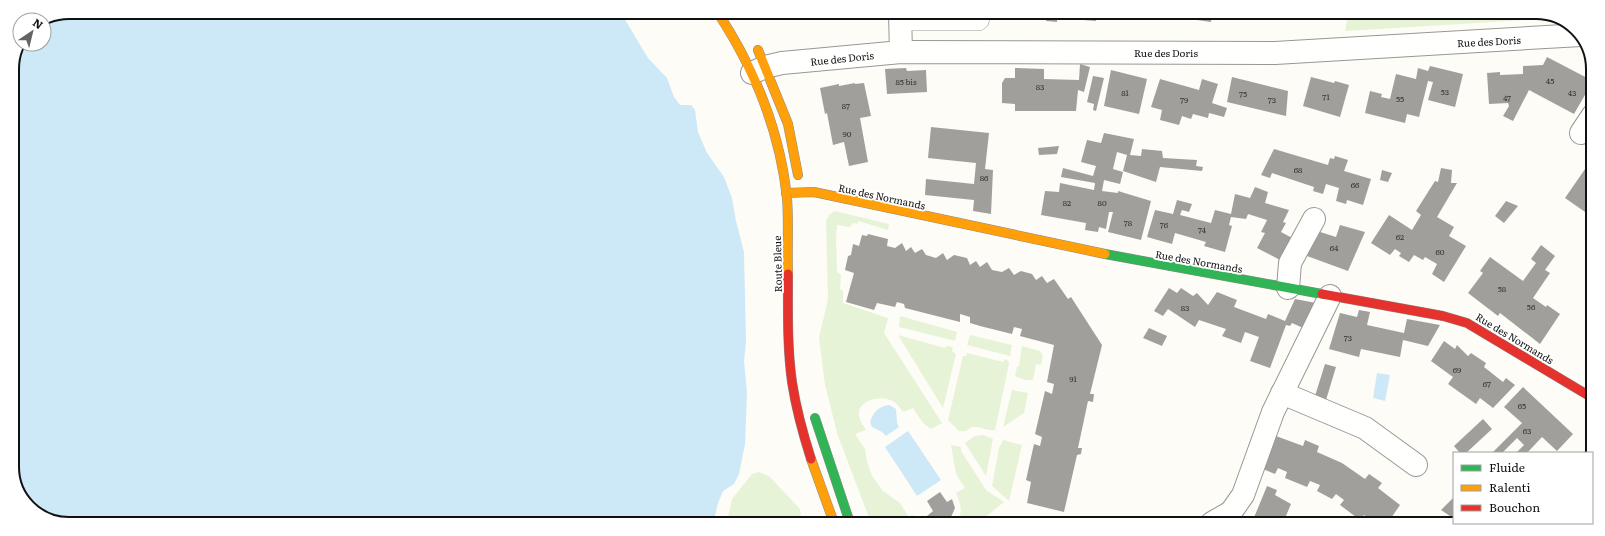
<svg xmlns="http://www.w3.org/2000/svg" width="1605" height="536" font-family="Literata,serif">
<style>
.green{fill:#e7f3d7}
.water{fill:#cde8f7}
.building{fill:#a19f9c}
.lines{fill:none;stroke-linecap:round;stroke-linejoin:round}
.lane-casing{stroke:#979795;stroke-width:14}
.street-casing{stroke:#979795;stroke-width:24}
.fast-casing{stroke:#8e8d8b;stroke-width:10}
.slow-casing{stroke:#8e8d8b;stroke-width:10}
.jam-casing{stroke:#8e8d8b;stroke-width:10}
.lane{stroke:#fffffe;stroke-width:13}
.street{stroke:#fffffe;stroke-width:22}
.fast{stroke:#30b455;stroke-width:9}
.slow{stroke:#ff9f0a;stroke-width:9}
.jam{stroke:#e5322d;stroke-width:9}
.labels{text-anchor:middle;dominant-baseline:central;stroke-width:4;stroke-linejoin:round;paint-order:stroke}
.number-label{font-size:8px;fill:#353434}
.street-label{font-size:10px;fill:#111;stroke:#fff}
.rim{fill:none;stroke:#111;stroke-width:2}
</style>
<rect width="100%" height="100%" fill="#fdfcf7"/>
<g class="green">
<polygon points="1348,15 1542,15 1541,19 1345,31"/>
<path d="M835 211 889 224 888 230 858 221V224L853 223 850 227 837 225 836 240 837 272 841 275 840 289 843 291V303L888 318 884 333 942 423 931 429 923 423 913 408 904 412C899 408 897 402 890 400 879 396 857 400 859 416 860 421 863 426 866 430L855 434 865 449 867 462 872 476 883 491 900 503 908 516 913 515 915 520 922 519 926 523H871L837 433 825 385 819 338 828 299 826 221 829 215Z"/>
<polygon points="900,316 957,332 955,341 899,327"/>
<polygon points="898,335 945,348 946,346 953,347 952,351 956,354 943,408"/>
<polygon points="970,335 1012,345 1010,356 967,345"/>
<polygon points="1022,346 1040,351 1043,356 1041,365 1036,364 1033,380 1025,380 1015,376 1017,367 1019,366"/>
<path d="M967 353 1003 362 1005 359 1008 361 1009 364 995 430C984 432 976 421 966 431H959L948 420 963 356H966Z"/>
<polygon points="1012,390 1028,393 1024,413 1003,427"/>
<polygon points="983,435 993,439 986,476 965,443 975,436"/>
<polygon points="1003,440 1022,445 1009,501 992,486 999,448"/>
<path d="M951 445 961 447V451L986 490 1004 502 978 523H957C963 512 961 504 956 493L965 488 956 474Z"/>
<polygon points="759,472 770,477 800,509 802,523 727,522 732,499 752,474"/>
</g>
<g class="water">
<polygon points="69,12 621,13 648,58 667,78 674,97 680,105 691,105 695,110 698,132 707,153 724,177 732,198 736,221 744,252 746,341 744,361 747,393 745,444 739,474 734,484 723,491 718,503 715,516 717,522 51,521 24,502 12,471 12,65 22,44 44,44 44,22"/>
<polygon points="1377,373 1390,375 1385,401 1373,398"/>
<path d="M889 405 896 409 897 423 899 427 886 436 882 432 872 427 870 422C874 411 878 407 889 405Z"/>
<polygon points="908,431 941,480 917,496 885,447"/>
</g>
<g class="building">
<rect x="927" y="14" width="46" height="5"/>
<polygon points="1020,14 1123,14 1123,19 1096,18 1096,21 1057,18 1057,22 1046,21 1046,17 1020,16"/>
<polygon points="1198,14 1212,14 1211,22 1197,20"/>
<polygon points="1547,57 1593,81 1574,114 1529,90 1513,121 1503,116 1509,106 1508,103 1489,104 1487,73 1500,72 1500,75 1523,74 1523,66 1543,65"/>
<polygon points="1080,64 1090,67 1084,92 1078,90 1076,111 1015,111 1015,104 1002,103 1002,83 1005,78 1015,78 1015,68 1044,69 1044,79 1079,80"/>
<polygon points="1430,66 1463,74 1455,107 1428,100 1433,82 1428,81 1419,117 1407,114 1405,123 1365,113 1370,91 1382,94 1381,97 1390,99 1396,74 1416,79 1418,68 1428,71"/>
<polygon points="906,68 907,71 926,70 927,92 887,94 885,69"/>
<polygon points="1111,70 1147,79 1139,114 1104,106"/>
<polygon points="1093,76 1104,78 1096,111 1093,110 1094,104 1087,102"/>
<polygon points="1232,77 1288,91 1286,116 1227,102"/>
<polygon points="1311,77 1334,83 1335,81 1349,85 1340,117 1303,106"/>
<polygon points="1160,79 1199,90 1202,79 1218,84 1212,103 1227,108 1224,117 1209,113 1208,118 1193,114 1191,119 1182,116 1179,125 1160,120 1162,110 1151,107"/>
<polygon points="855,83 855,84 864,83 871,116 860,118 868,162 849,166 844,142 833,145 827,113 825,114 820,88 839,84 839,86"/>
<polygon points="931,127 989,133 985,169 993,170 991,214 973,211 974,200 925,195 926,179 974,184 976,163 928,158"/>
<polygon points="1104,133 1134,139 1130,155 1141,156 1142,149 1162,151 1163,158 1197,160 1196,166 1203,167 1202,171 1160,167 1156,182 1123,171 1127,155 1117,152 1113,169 1123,172 1120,184 1104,180 1102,191 1118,193 1118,191 1151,201 1141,240 1108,232 1113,212 1109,212 1106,229 1099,227 1098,232 1085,230 1086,223 1041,215 1045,191 1059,192 1060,183 1094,190 1095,183 1061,177 1063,168 1093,176 1096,166 1081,162 1087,140 1101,143"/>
<polygon points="1059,146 1057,154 1039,155 1038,148"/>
<polygon points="1274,149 1328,165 1330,158 1334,159 1335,156 1348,160 1344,171 1371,179 1363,205 1347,200 1346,204 1336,201 1339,188 1326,184 1323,194 1313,191 1314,187 1272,173 1270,178 1261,175"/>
<polygon points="1592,159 1592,209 1588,214 1565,198"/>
<polygon points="1441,168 1452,170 1451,183 1457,183 1437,217 1454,227 1449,236 1466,246 1444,282 1432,274 1437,264 1425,257 1423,260 1414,255 1409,262 1399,256 1401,253 1395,249 1390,255 1371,243 1389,215 1412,230 1421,215 1416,211 1435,181 1438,182"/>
<polygon points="1382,170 1392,173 1388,182 1380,180"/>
<polygon points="1255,187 1268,192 1265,203 1289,210 1283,222 1286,223 1281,232 1296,240 1284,262 1257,248 1265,233 1261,232 1267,220 1248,214 1246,219 1231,217 1229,225 1232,226 1225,252 1204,246 1206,242 1175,233 1172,244 1147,237 1155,210 1173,214 1177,200 1192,204 1189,212 1182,210 1180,215 1211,223 1215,210 1231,214 1235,194 1250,198"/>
<polygon points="1506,201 1518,206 1504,223 1495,216"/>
<polygon points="1340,225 1365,232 1348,271 1307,256 1317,231 1336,237"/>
<polygon points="868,234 888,239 887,246 895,248 902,243 906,251 911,247 915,253 922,249 926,255 936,258 943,253 947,260 954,255 967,258 970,265 976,261 980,267 987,262 992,270 1002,272 1009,268 1014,275 1021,271 1032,274 1036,280 1042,276 1047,283 1054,279 1068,299 1071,297 1102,345 1090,394 1094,394 1093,402 1088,401 1078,448 1082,448 1081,454 1077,455 1064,512 1027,503 1031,482 1026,480 1034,444 1040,446 1042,437 1035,434 1045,391 1052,394 1054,384 1047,382 1054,345 1020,336 1022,329 1014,327 1012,334 980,326 970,323 970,317 960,314 960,322 905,308 904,304 897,302 895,307 877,303 874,310 846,302 854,273 845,270 848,256 851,255 853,244 859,246 862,235 867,236"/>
<polygon points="1541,245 1555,256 1545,270 1550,273 1533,298 1546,307 1547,305 1560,314 1540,344 1500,313 1498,316 1468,293 1483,273 1480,271 1490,257 1523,281 1536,263 1531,259"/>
<polygon points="1169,288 1177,293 1181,288 1193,296 1197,293 1208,305 1217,292 1237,300 1234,307 1266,319 1268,314 1285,321 1295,299 1316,303 1303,328 1292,323 1290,326 1286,325 1270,368 1250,361 1259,337 1245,332 1241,343 1222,336 1226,329 1199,320 1195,327 1168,309 1163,316 1154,311"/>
<polygon points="1359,310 1370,312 1367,325 1404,333 1407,319 1440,325 1428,346 1403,340 1400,357 1361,349 1359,357 1329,349 1340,313 1357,317"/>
<polygon points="1149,328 1167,336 1162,346 1143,338"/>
<polygon points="1444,341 1455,349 1457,345 1468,356 1471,353 1486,363 1484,367 1503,382 1506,378 1515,385 1493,408 1480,398 1476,404 1448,384 1453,377 1431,361"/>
<polygon points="1325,364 1336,367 1326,400 1315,396"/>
<polygon points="1523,387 1573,434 1557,451 1542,437 1527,453 1516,453 1524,445 1517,438 1502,453 1492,453 1522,423 1504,407"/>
<polygon points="1483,419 1492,429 1466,453 1460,453 1454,446"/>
<polygon points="1276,436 1303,446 1305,440 1319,446 1317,452 1342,463 1365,479 1369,474 1382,483 1378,488 1400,505 1387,524 1369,524 1372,520 1364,515 1360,520 1340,505 1344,500 1336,494 1332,499 1317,491 1320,485 1310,481 1307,487 1285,478 1287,472 1278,468 1275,474 1263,469"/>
<polygon points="1590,445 1590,453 1583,453"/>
<polygon points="1267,486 1277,490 1275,495 1291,504 1283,523 1262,523 1253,520"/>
<polygon points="940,492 947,502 952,499 955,508 951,517 944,521 935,522 927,516 933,511 927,501"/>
<polygon points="1454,497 1454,517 1453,518 1441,510"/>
<polygon points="1423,516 1433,524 1437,519 1444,524 1417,524"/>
</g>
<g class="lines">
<defs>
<polyline id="lane" points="900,24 979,24 982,22 984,14"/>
<g id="street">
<polyline points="900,14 901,52"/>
<polyline points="752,73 765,67 782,63 901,52 1275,53 1581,35"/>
<polyline points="1581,133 1593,115"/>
<polyline points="1288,288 1290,263 1314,219"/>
<polyline points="1282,393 1365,428 1416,465"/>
<polyline points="1212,523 1231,512 1243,495 1273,412 1330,296"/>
</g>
<g id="fast">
<polyline points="1105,254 1322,294"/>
<polyline points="815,418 850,523"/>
</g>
<g id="slow">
<path d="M718 13C754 68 780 132 787 198 789 223 787 249 788 274"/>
<polyline points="758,50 788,124 798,175"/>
<polyline points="786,193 814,192 1105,254"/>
<polyline points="811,459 834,523"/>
</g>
<g id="jam">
<path d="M788 274C788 310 787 346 792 382 796 408 803 434 811 459"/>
<polyline points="1322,294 1443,316 1467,323 1591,397"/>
</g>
</defs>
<use href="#lane" class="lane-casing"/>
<use href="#street" class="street-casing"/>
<use href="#fast" class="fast-casing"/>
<use href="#slow" class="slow-casing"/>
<use href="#jam" class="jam-casing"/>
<use href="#lane" class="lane"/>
<use href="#street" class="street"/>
<use href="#fast" class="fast"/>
<use href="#slow" class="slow"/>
<use href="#jam" class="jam"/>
</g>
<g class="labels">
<g class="number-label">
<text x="1550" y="80">45</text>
<text x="906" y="81">85 bis</text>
<text x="1040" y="86">83</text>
<text x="1445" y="91">53</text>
<text x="1125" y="92">81</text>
<text x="1572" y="92">43</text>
<text x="1243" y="93">75</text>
<text x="1326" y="96">71</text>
<text x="1507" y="97">47</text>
<text x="1400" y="98">55</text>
<text x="1184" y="99">79</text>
<text x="1272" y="99">73</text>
<text x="846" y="105">87</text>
<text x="847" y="133">90</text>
<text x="1298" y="169">68</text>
<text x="984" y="177">86</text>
<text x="1355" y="184">66</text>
<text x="1067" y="202">82</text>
<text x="1102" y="202">80</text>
<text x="1128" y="222">78</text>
<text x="1164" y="224">76</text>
<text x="1202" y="229">74</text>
<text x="1400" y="236">62</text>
<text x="1334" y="247">64</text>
<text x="1440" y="251">60</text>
<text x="1502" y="288">58</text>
<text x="1531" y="306">56</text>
<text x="1185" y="307">83</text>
<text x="1348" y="337">73</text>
<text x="1457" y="369">69</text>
<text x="1073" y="378">91</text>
<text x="1487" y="383">67</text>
<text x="1522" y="405">65</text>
<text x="1527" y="430">63</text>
</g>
<g class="street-label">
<text transform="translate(1489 41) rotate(-3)">Rue des Doris</text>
<text x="1166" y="52">Rue des Doris</text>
<text transform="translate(842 58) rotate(-6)">Rue des Doris</text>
<text transform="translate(882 196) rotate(12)">Rue des Normands</text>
<text transform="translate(1199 261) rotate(10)">Rue des Normands</text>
<text transform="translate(777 264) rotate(-91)">Route Bleue</text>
<text transform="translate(1515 338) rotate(31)">Rue des Normands</text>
</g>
</g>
<path d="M0 0H1605V536H0ZM69 19H1536A50 50 0 0 1 1586 69V467A50 50 0 0 1 1536 517H69A50 50 0 0 1 19 467V69A50 50 0 0 1 69 19Z" fill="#fff" fill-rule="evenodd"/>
<path class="rim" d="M69 19H1536A50 50 0 0 1 1586 69V467A50 50 0 0 1 1536 517H69A50 50 0 0 1 19 467V69A50 50 0 0 1 69 19Z"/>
<rect x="1453" y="452" width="140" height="72" fill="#ffffff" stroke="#a0a0a0"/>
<rect x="1461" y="465" width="20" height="6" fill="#30b455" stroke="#a0a0a0"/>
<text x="1489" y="472" font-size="12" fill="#111111">Fluide</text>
<rect x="1461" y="485" width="20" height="6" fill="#ff9f0a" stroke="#a0a0a0"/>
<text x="1489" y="492" font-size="12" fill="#111111">Ralenti</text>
<rect x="1461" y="505" width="20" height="6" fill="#e5322d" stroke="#a0a0a0"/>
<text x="1489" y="512" font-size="12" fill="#111111">Bouchon</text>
<g transform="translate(32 32) rotate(35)"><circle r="19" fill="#ffffff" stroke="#a0a0a0"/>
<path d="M0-3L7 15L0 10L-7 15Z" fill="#646362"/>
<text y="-6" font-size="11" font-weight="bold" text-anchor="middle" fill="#111111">N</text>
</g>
</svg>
